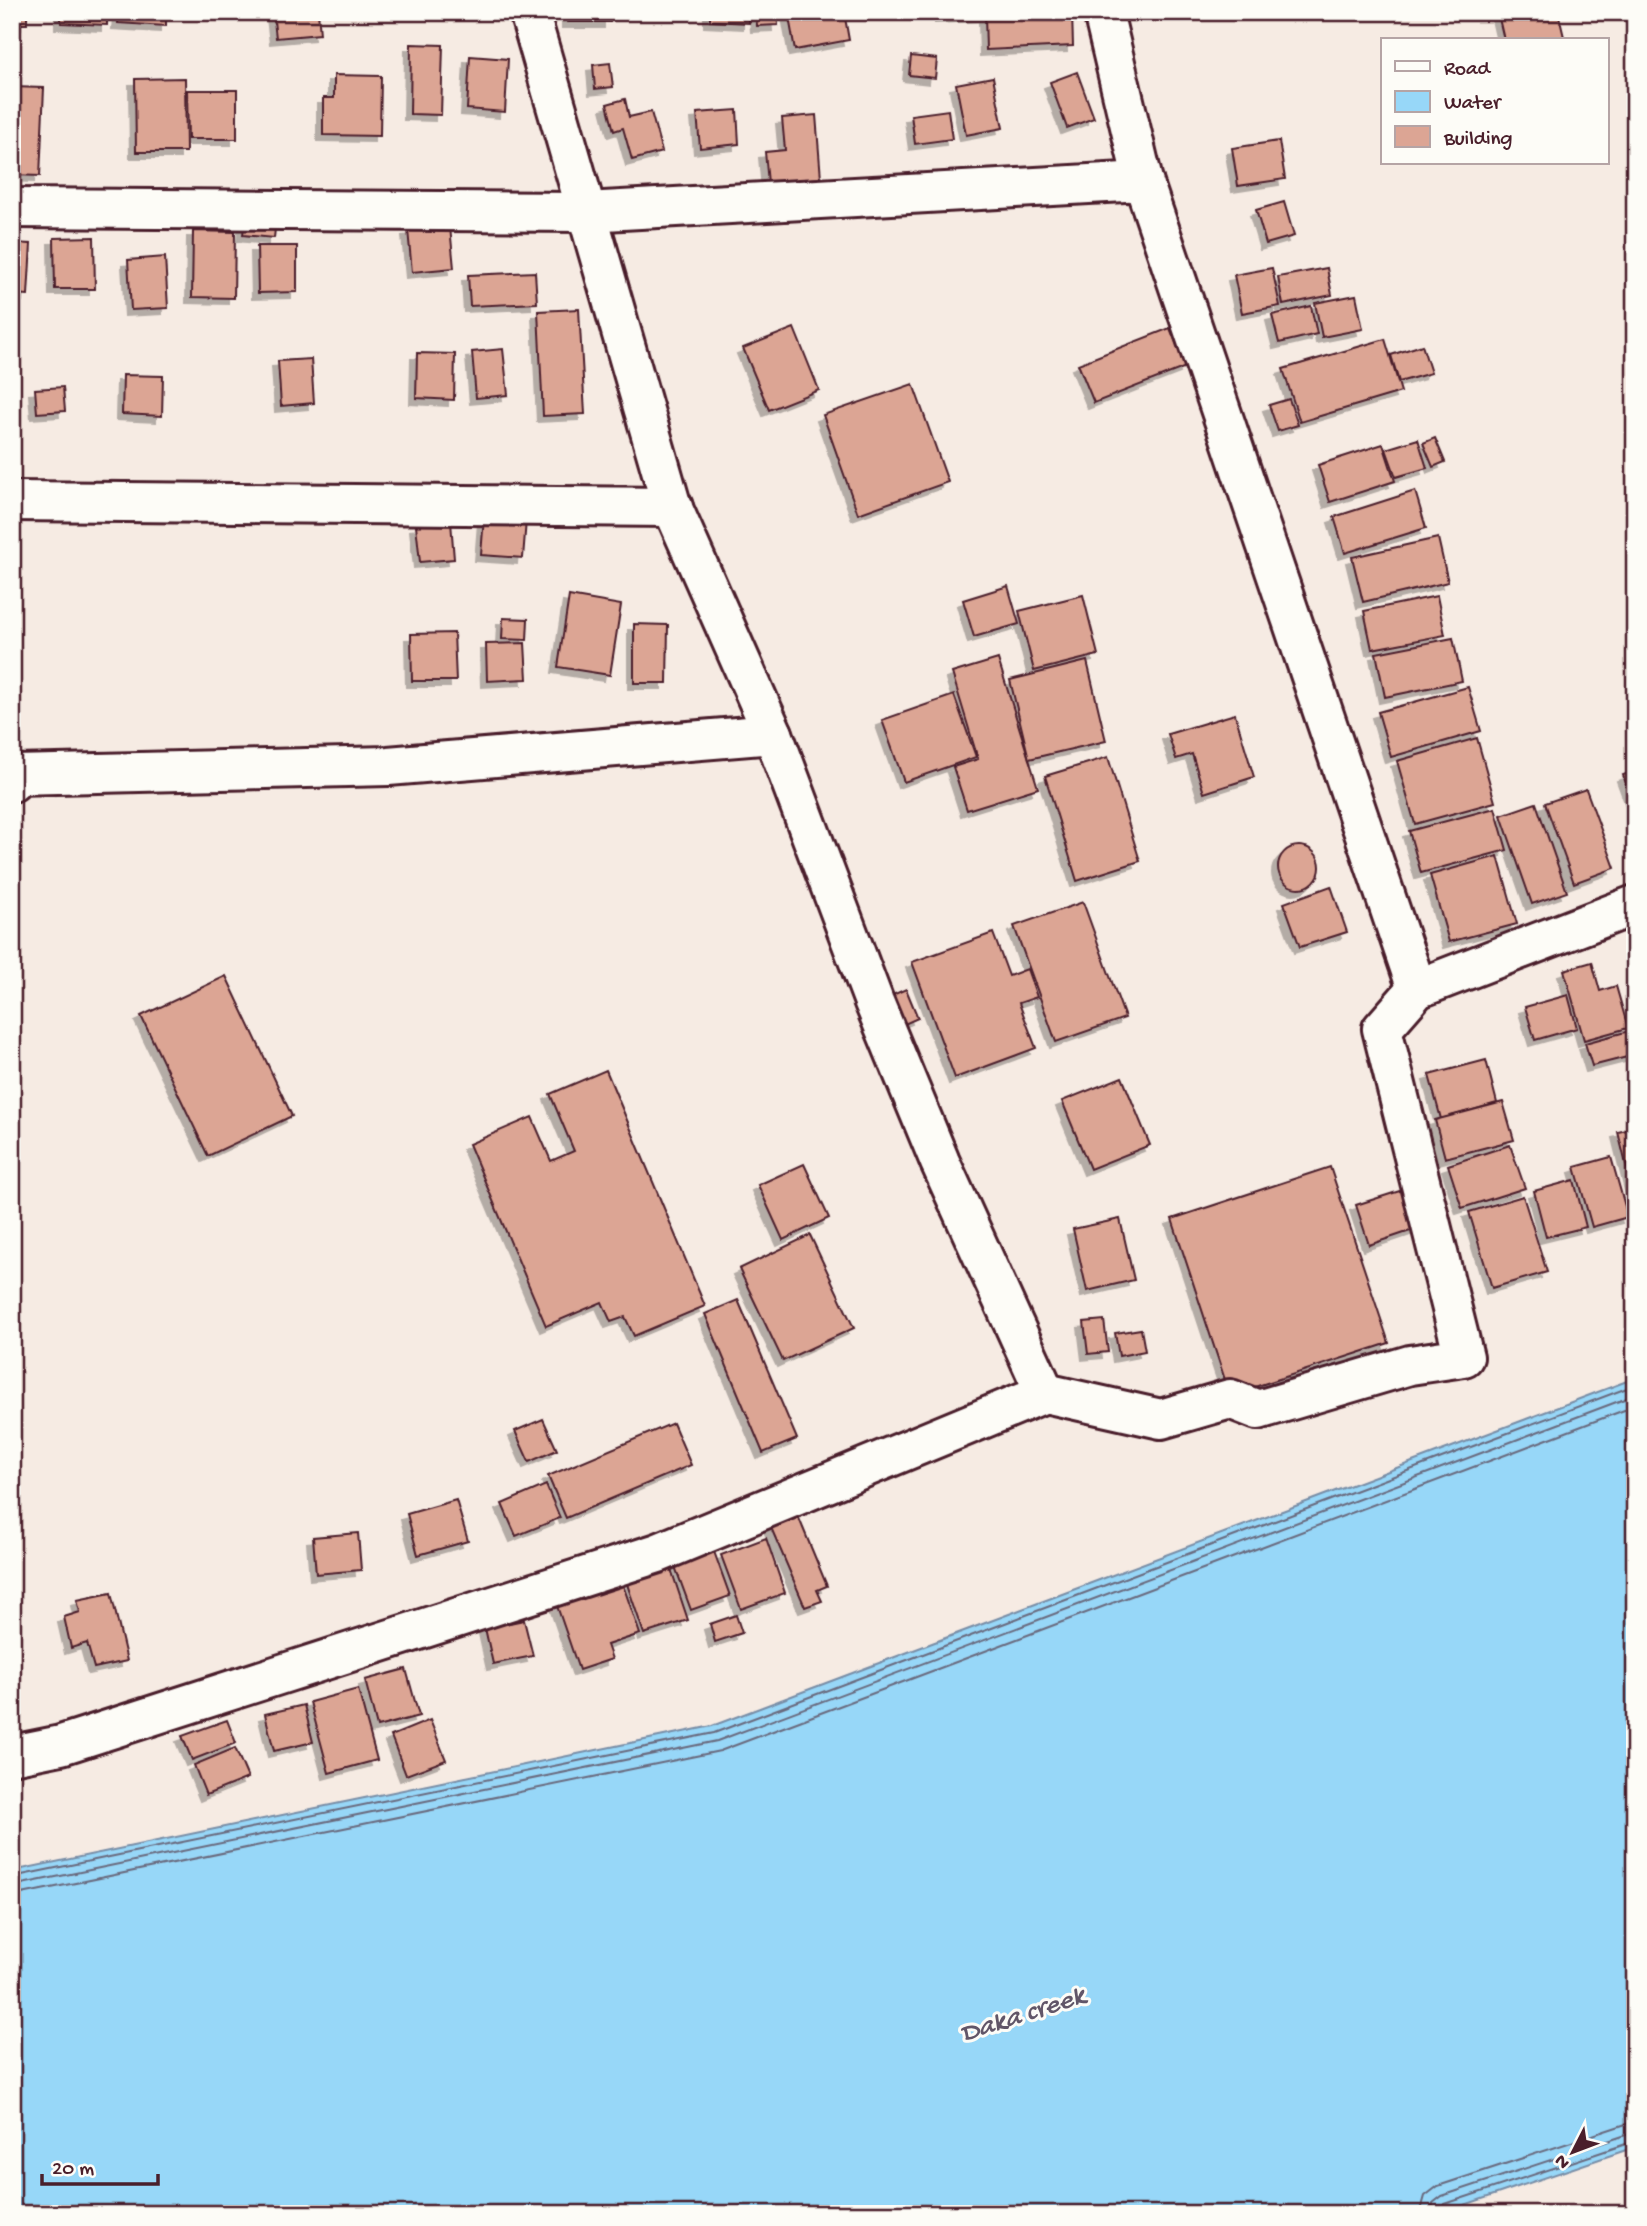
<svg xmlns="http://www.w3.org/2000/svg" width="1647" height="2226" font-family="'Gochi Hand',sans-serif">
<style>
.water{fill:#97d7f8;stroke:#788da6;stroke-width:2}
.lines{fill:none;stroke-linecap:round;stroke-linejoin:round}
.shore{stroke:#69697d;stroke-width:2}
.building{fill:#dca594;stroke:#4a1f2b;stroke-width:2;filter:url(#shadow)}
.minor-casing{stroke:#4a1f2b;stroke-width:44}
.minor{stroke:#fdfcf7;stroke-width:38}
.labels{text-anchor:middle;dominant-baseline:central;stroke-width:6;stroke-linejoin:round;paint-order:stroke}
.water-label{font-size:28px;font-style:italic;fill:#615668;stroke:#fdfcf7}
</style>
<defs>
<filter id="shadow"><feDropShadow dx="-6" dy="6" stdDeviation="0" flood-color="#0004"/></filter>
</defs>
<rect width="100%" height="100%" fill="#f6ebe3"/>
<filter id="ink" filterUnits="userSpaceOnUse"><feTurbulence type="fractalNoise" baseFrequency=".0143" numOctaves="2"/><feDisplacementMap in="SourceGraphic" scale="14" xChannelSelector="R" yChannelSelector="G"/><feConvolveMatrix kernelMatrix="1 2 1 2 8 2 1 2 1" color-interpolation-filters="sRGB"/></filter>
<g filter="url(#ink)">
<polygon class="water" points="1635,1378 1635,2147 1438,2214 12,2214 12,1871 712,1726"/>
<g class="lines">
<g class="shore">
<polyline points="12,1877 714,1733 1635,1385"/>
<polyline points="12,1886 717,1741 1635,1395"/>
<polyline points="12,1896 720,1751 1635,1406"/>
<polyline points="1420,2214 1425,2196 1438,2186 1635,2121"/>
<polyline points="1431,2214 1433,2203 1442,2196 1635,2132"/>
<polyline points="1440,2214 1445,2204 1635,2141"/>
</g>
</g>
<g class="building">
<rect x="12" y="12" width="15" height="12"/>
<polygon points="61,12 107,12 107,25 61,23"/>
<polygon points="119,12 166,12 166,26 118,23"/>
<polygon points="273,12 318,12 320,34 276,38"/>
<rect x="568" y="12" width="42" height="10"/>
<polygon points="710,12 749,12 749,23 710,21"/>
<polygon points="756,12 777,12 778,25 757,26"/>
<polygon points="788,12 844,12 849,40 795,50"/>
<polygon points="941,12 984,12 985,15 941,17"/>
<polygon points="1072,12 1073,46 986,50 985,15"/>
<polygon points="1504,12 1558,12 1564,37 1551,40 1504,40 1498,14"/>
<polygon points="411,44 443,45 441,115 410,114"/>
<polygon points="470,56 508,59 505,112 467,109"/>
<polygon points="911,56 937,59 935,78 909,75"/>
<polygon points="610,63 613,87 595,89 593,65"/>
<polygon points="1077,72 1094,118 1067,128 1050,82"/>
<polygon points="334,75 381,76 380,136 323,135 323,98 334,98"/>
<polygon points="993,77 1003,128 966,135 956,84"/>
<polygon points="185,78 186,152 136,152 135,79"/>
<polygon points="12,87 44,88 40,176 12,175"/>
<polygon points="187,90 237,90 237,139 188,139"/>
<polygon points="625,99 629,117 651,112 662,152 632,160 623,128 614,131 607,104"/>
<polygon points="737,110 739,144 700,148 697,113"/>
<polygon points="948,110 952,139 915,144 911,115"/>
<polygon points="816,115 821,178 768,183 765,152 785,150 782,118"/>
<polygon points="1279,141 1285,179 1238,186 1232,148"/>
<polygon points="1284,202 1294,236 1266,244 1256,210"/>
<polygon points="245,217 276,220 274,238 243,235"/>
<polygon points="450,227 454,268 412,272 408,230"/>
<polygon points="193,231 235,232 234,298 192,297"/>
<polygon points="94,237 95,289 55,289 54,238"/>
<polygon points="12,243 31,244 28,295 12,294"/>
<polygon points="257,246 297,246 297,292 258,293"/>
<polygon points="165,257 168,308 131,310 128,260"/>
<polygon points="1272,268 1280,306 1242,313 1234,275"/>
<polygon points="1327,268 1332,295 1283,305 1278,277"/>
<polygon points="535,272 537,303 470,306 468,275"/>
<polygon points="1356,295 1363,329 1322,337 1315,303"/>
<polygon points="1311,306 1317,334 1279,343 1272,315"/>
<polygon points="579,309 585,414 543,416 538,311"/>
<polygon points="794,328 819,390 769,410 743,348"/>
<polygon points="1170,328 1186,367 1094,403 1078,364"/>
<polygon points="1385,339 1401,392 1300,422 1283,369"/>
<polygon points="1422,345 1431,373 1399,382 1391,355"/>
<polygon points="503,349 508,395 476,398 472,352"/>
<polygon points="417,353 455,354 454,400 416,398"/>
<polygon points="311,359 314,403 281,406 278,361"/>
<polygon points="123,375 163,376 162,416 122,414"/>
<polygon points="913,384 948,482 858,514 823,415"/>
<polygon points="63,387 65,411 37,413 35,389"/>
<polygon points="1289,399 1298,425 1278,431 1269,405"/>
<polygon points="1435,438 1445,462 1433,467 1423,443"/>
<polygon points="1418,439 1427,468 1396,477 1386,449"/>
<polygon points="1383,444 1395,481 1330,502 1318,465"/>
<polygon points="1415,491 1426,528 1345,553 1334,517"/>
<polygon points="484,517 526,520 523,558 481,555"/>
<polygon points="451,522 454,559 420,562 416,525"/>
<polygon points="1438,538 1448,582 1363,602 1352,557"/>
<polygon points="1008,586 1019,624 974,637 963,600"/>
<polygon points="1083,595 1098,655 1034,671 1019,611"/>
<polygon points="569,596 621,605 610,675 558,667"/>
<polygon points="1437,596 1445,635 1372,649 1364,611"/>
<polygon points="503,618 528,619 527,640 502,639"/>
<polygon points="634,624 668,625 667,683 634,683"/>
<polygon points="454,633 456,681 412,681 411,634"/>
<polygon points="1453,638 1462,681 1385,697 1376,653"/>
<polygon points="525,643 527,679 487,681 486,644"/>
<polygon points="998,659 1038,788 967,810 953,767 978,759 952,673"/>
<polygon points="1087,661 1106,741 1029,759 1010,680"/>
<polygon points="1468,687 1481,731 1391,757 1378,712"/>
<polygon points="954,695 976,757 904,782 882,720"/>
<polygon points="1235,714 1254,777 1204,793 1192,754 1176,759 1168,734"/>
<polygon points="1477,738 1495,802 1415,824 1397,761"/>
<polygon points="1108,757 1140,861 1077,881 1045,776"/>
<polygon points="1635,771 1635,808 1623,775"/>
<polygon points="1586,789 1615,868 1574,883 1545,803"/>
<polygon points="1536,803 1567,892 1532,904 1501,815"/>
<polygon points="1495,808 1507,850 1421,873 1409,831"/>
<circle cx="1299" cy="867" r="21"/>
<polygon points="1498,856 1517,924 1449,942 1430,875"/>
<polygon points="1331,886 1347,932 1300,947 1284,903"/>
<polygon points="1083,902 1125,1018 1056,1042 1014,926"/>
<polygon points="993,933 1009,976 1027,969 1037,997 1019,1003 1036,1048 955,1078 912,962"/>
<polygon points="1592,962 1600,991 1616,986 1628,1028 1584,1040 1564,970"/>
<polygon points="226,976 292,1116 208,1156 141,1016"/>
<polygon points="906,989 918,1018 891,1030 879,1001"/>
<polygon points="1568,995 1577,1028 1535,1040 1525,1007"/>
<polygon points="1629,1031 1635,1055 1592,1066 1585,1043"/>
<polygon points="1486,1060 1497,1103 1441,1119 1429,1075"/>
<polygon points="606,1070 705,1306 634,1336 625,1317 611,1322 602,1302 546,1326 469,1144 532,1117 551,1161 574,1151 550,1094"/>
<polygon points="1122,1077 1150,1145 1090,1169 1062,1101"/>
<polygon points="1503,1102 1514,1140 1445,1158 1435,1120"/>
<polygon points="1635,1128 1635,1201 1618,1132"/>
<polygon points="1510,1145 1525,1188 1462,1208 1448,1165"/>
<polygon points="1611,1157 1628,1217 1592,1227 1575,1167"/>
<polygon points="804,1164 829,1218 783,1240 758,1185"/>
<polygon points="1330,1167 1389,1343 1230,1395 1172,1219"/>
<polygon points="1574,1180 1586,1227 1546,1237 1534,1191"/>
<polygon points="1409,1188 1422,1227 1369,1245 1356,1205"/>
<polygon points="1523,1196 1547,1272 1492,1288 1469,1212"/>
<polygon points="1120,1219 1134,1280 1087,1291 1073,1229"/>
<polygon points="810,1235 854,1328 783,1361 739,1269"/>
<polygon points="738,1300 797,1439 763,1453 705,1314"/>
<polygon points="1104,1320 1108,1352 1088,1354 1084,1322"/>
<polygon points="1141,1329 1145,1351 1119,1356 1115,1333"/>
<polygon points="543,1419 557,1450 529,1462 515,1431"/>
<polygon points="673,1423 691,1465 566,1518 548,1476"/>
<polygon points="546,1485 560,1518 516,1536 502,1504"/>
<polygon points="456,1500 468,1541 418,1555 407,1514"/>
<polygon points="796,1511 827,1586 817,1590 822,1601 805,1607 769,1523"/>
<polygon points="358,1533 361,1570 316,1574 313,1537"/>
<polygon points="766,1538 785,1593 741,1609 721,1555"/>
<polygon points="712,1546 730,1596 691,1610 673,1561"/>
<polygon points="671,1569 688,1620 644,1634 627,1584"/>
<polygon points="623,1585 640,1634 607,1645 612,1659 579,1670 557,1606"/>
<polygon points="111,1593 127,1661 94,1668 87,1643 71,1648 64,1617 80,1612 77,1600"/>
<polygon points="736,1615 742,1633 715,1642 710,1624"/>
<polygon points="524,1620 533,1656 493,1664 485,1628"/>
<polygon points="406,1669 419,1716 377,1727 365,1680"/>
<polygon points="358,1689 377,1760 329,1773 310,1702"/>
<polygon points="304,1705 313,1742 274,1751 265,1714"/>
<polygon points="227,1720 236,1743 192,1760 182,1736"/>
<polygon points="430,1720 446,1760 406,1775 391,1736"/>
<polygon points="235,1748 248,1778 206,1795 194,1765"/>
</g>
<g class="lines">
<defs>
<g id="minor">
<polyline points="529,12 671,504 773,734 874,1002 940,1162 1045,1393 1161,1419 1230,1399 1258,1410 1410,1365 1464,1357 1382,1029 1417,989 1635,905"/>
<polyline points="1103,12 1143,181 1417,989"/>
<polyline points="12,208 586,212 1143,181"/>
<polyline points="12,501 673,507"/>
<polyline points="12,782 15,775 388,766 773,734"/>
<polyline points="12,1755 61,1745 658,1553 1045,1393"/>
</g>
</defs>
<use href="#minor" class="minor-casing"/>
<use href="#minor" class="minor"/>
</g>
</g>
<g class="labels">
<g class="water-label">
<text transform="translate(1023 2016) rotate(-18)">Daka creek</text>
</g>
</g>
<rect width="1647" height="2226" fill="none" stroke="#fdfcf7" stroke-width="42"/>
<rect x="21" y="21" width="1605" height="2184" fill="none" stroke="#4a1f2b" stroke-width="2.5" filter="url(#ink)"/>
<rect x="1381" y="38" width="228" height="126" fill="#fdfcf7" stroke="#b5a4a5" stroke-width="2"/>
<rect x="1395" y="61" width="35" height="10" fill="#fdfcf7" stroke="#b5a4a5" stroke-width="2"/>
<text x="1444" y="74" font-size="21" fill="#4a1f2b">Road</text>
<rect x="1395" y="91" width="35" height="21" fill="#97d7f8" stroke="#b5a4a5" stroke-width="2"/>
<text x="1444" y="108" font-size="21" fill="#4a1f2b">Water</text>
<rect x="1395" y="126" width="35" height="21" fill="#dca594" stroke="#b5a4a5" stroke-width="2"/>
<text x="1444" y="144" font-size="21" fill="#4a1f2b">Building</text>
<g transform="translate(1573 2152) rotate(228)" stroke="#fdfcf7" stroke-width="5" paint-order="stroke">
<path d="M0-5L12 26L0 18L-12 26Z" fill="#4a1f2b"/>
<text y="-10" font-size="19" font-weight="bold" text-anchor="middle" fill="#4a1f2b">N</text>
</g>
<path d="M42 2174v10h116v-10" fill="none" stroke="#4a1f2b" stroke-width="3.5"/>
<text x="52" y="2174" font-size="21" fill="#4a1f2b" stroke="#fdfcf7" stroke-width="5" paint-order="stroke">20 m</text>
</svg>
